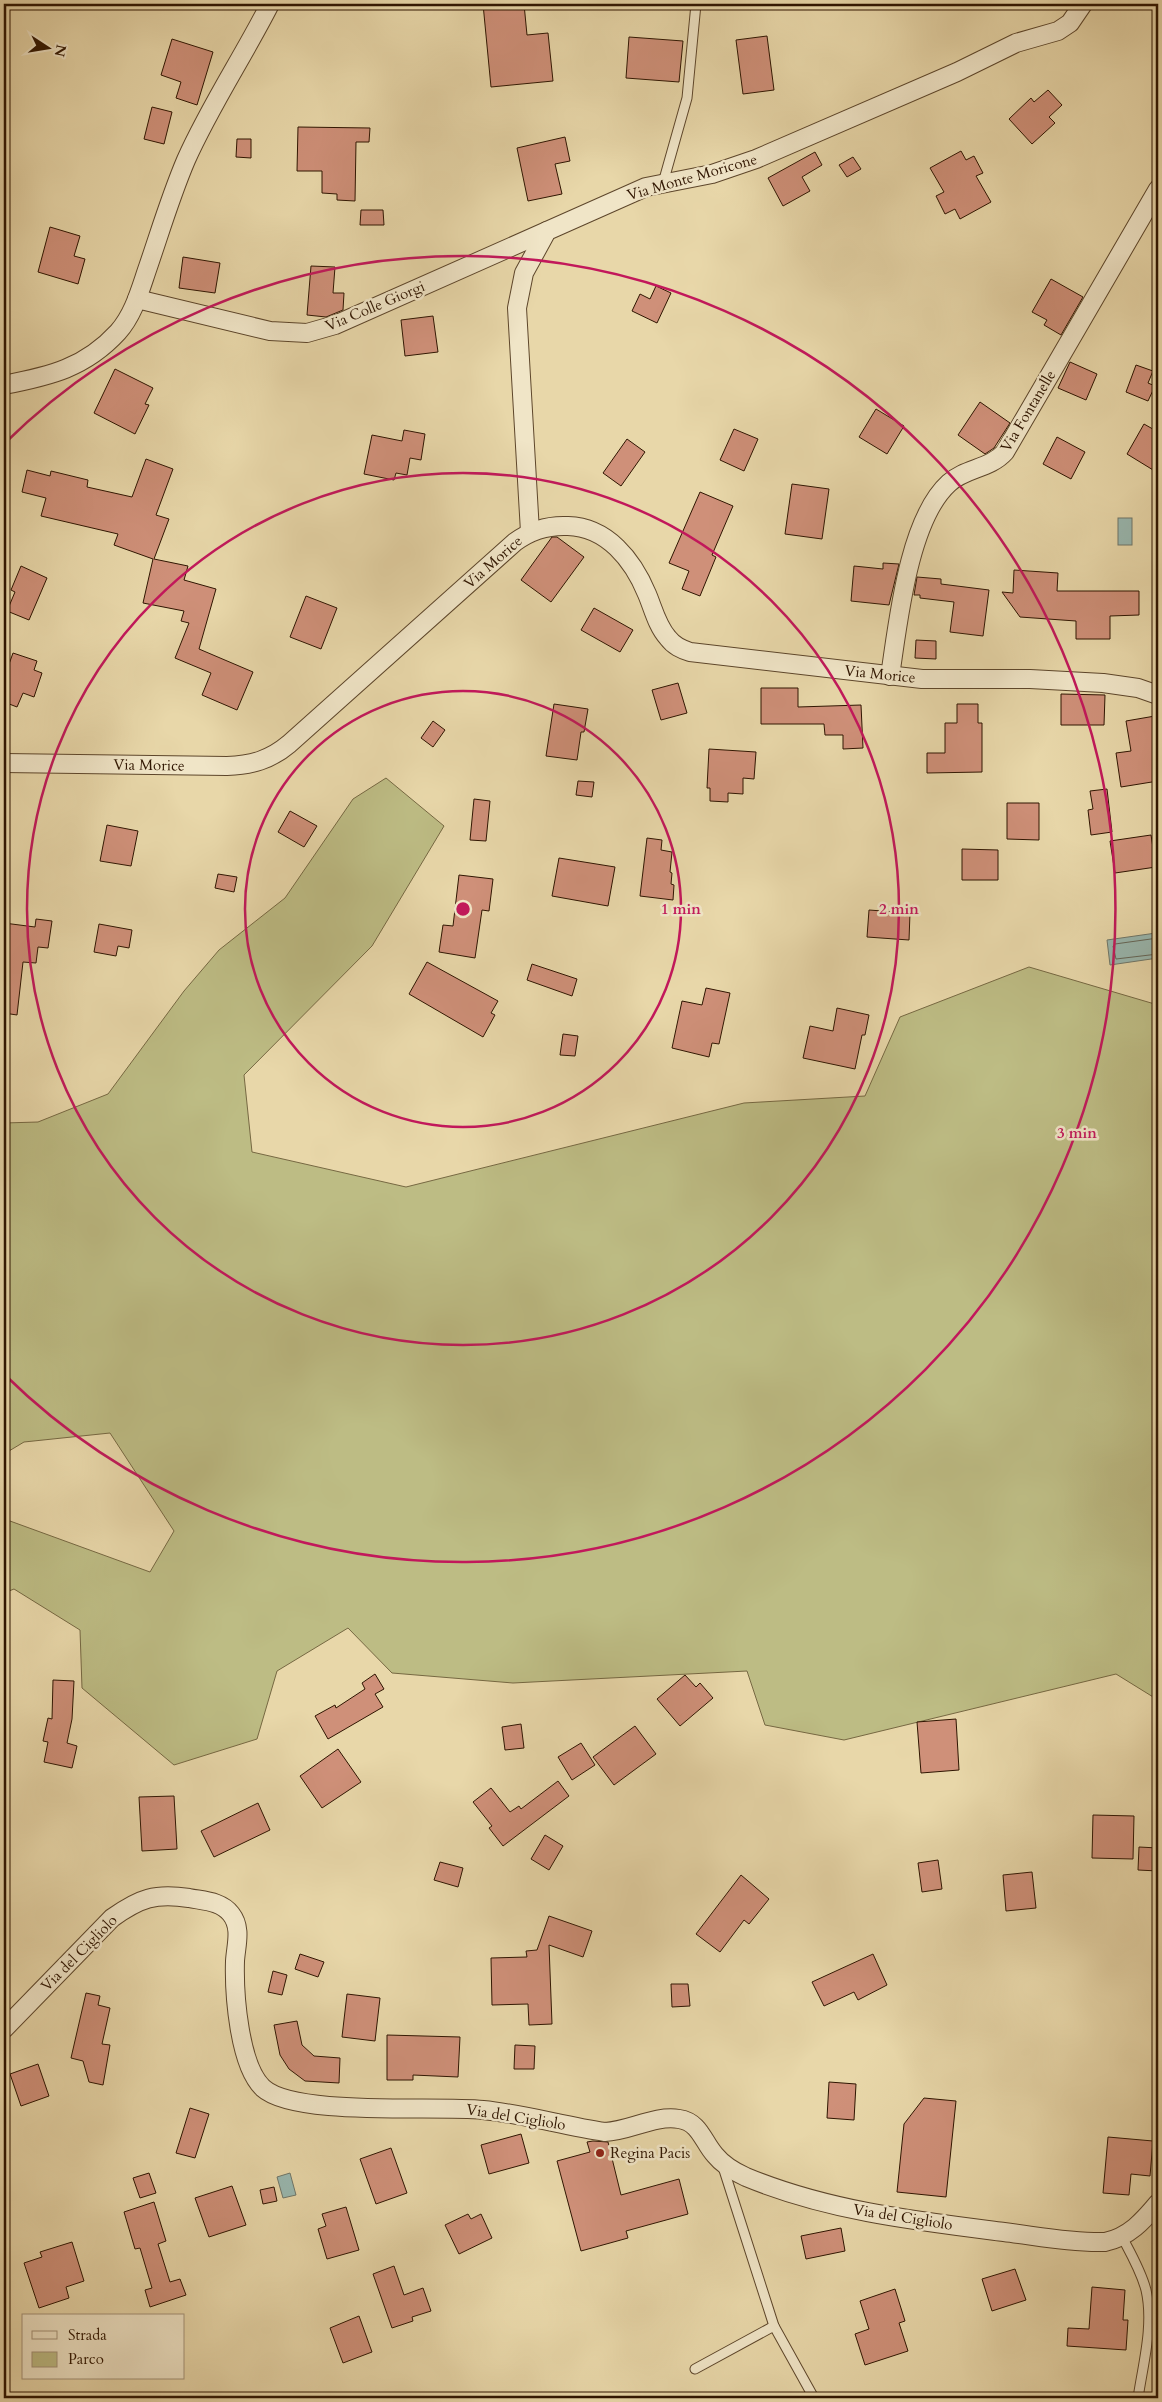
<svg xmlns="http://www.w3.org/2000/svg" width="1162" height="2402" font-family="Cardo,serif">
<style>
.green{fill:#bdbc84;stroke:#766842}
.water{fill:#99b8b0;stroke:#6f776a}
.lines{fill:none;stroke-linecap:round;stroke-linejoin:round}
.shore{stroke:#646658;stroke-width:1}
.building{fill:#cf9079;stroke:#2f1501}
.lane-casing{stroke:#5d462b;stroke-width:11}
.street-casing{stroke:#5d462b;stroke-width:20}
.lane{stroke:#f0e5c7;stroke-width:9}
.street{stroke:#f0e5c7;stroke-width:18}
.ring{fill:none;stroke:#c2185b;stroke-width:2.5}
.poi-dot{fill:#8f2418;stroke:#f0e5c7;stroke-width:2}
.labels{text-anchor:middle;dominant-baseline:central;stroke-width:5;stroke-linejoin:round;paint-order:stroke}
.street-label{font-size:15px;fill:#2f1501;stroke:#f0e5c7}
.poi-label{font-size:15px;fill:#2f1501;stroke:#f0e5c7;text-anchor:start}
.centre{fill:#c2185b;stroke:#f0e5c7;stroke-width:2.5}
.ring-label{font-size:15px;text-anchor:middle;font-weight:bold;fill:#c2185b;stroke:#f0e5c7;stroke-width:5;stroke-linejoin:round;paint-order:stroke}
</style>
<rect width="100%" height="100%" fill="#e8d7a9"/>
<filter id="stains"><feTurbulence type="fractalNoise" baseFrequency=".004" numOctaves="4"/><feColorMatrix values="0 0 0 0 .2 0 0 0 0 .09 0 0 0 0 .02 0 0 0 .5 -.17"/></filter>
<radialGradient id="worn" r=".72"><stop offset=".6" stop-color="#630" stop-opacity="0"/><stop offset="1" stop-color="#630" stop-opacity=".3"/></radialGradient>
<polygon class="green" points="386,778 444,826 372,946 244,1075 252,1152 406,1187 744,1103 865,1096 900,1017 1029,967 1158,1005 1158,1700 1116,1674 844,1740 765,1725 747,1671 513,1683 392,1673 348,1628 277,1671 257,1739 174,1765 82,1688 80,1630 14,1589 4,1593 4,1522 10,1521 150,1572 174,1531 110,1433 24,1442 4,1454 4,1123 38,1122 108,1094 184,991 219,950 285,898 353,799"/>
<g class="water">
<rect x="1118" y="518" width="14" height="27"/>
<polygon points="1156,933 1158,958 1110,965 1107,940"/>
<polygon points="290,2173 296,2195 283,2198 277,2177"/>
</g>
<g class="lines">
<polyline class="shore" points="1158,938 1115,944 1113,946 1116,959 1158,954"/>
</g>
<g class="building">
<polygon points="483,4 524,4 527,35 548,33 553,81 491,87"/>
<polygon points="767,36 774,90 743,94 736,40"/>
<polygon points="629,37 683,41 679,82 626,78"/>
<polygon points="172,39 213,52 197,105 176,98 181,82 161,75"/>
<polygon points="1048,90 1062,105 1049,117 1055,123 1032,144 1009,119 1031,98 1034,102"/>
<polygon points="152,107 172,112 164,144 144,139"/>
<polygon points="298,127 370,128 369,142 356,142 355,201 337,200 337,194 322,193 322,171 297,171"/>
<polygon points="565,137 570,161 555,164 562,194 528,201 517,148"/>
<polygon points="237,139 251,139 251,158 236,157"/>
<polygon points="961,151 966,160 974,156 983,173 976,176 991,202 960,219 955,209 945,214 936,196 944,192 930,168"/>
<polygon points="815,152 822,165 802,177 810,191 783,206 768,178"/>
<polygon points="853,157 861,169 847,177 839,165"/>
<polygon points="361,210 383,210 384,225 360,225"/>
<polygon points="50,227 80,236 74,256 85,259 78,284 38,272"/>
<polygon points="183,257 220,263 215,293 179,288"/>
<polygon points="311,266 335,267 333,293 344,293 343,310 326,317 307,315"/>
<polygon points="1051,279 1083,297 1061,335 1044,325 1047,320 1032,312"/>
<polygon points="656,286 671,293 657,323 632,311 640,294 650,299"/>
<polygon points="433,316 438,352 405,356 401,320"/>
<polygon points="1070,362 1097,374 1086,400 1058,388"/>
<polygon points="1136,365 1153,371 1148,383 1155,386 1148,401 1126,392"/>
<polygon points="115,369 153,388 145,404 149,405 135,434 94,413"/>
<polygon points="980,402 1010,423 994,448 985,454 958,435"/>
<polygon points="876,409 904,426 887,454 859,437"/>
<polygon points="1144,424 1158,432 1158,473 1127,454"/>
<polygon points="734,429 758,439 744,471 720,460"/>
<polygon points="404,430 425,434 421,460 410,458 407,475 396,473 394,480 364,474 372,435 402,441"/>
<polygon points="1057,437 1085,452 1071,479 1043,464"/>
<polygon points="627,439 645,452 621,486 603,473"/>
<polygon points="146,459 173,469 156,515 169,519 154,559 188,566 184,580 216,589 199,649 253,672 237,710 202,695 211,673 175,658 189,623 181,621 184,611 143,603 153,559 114,545 118,534 41,516 46,498 22,492 27,470 50,476 51,471 88,480 87,487 132,497"/>
<polygon points="792,484 829,489 822,539 785,534"/>
<polygon points="700,492 733,506 712,555 716,557 700,596 682,589 689,571 669,563"/>
<polygon points="552,537 557,537 584,557 551,602 521,580"/>
<polygon points="883,563 899,564 889,605 851,601 854,566 883,569"/>
<polygon points="21,566 47,578 29,620 7,611 15,592 11,590"/>
<polygon points="1014,570 1058,573 1057,591 1139,591 1139,615 1110,616 1110,639 1076,639 1076,621 1020,617 1002,592 1013,593"/>
<polygon points="917,577 941,579 941,584 989,590 983,636 950,632 954,602 920,598 920,595 914,595"/>
<polygon points="306,596 337,608 321,649 290,637"/>
<polygon points="594,608 633,630 620,652 581,630"/>
<polygon points="916,640 936,641 936,659 915,658"/>
<polygon points="13,653 37,661 34,670 42,673 34,697 23,693 17,707 4,702 4,678"/>
<polygon points="678,683 687,713 661,720 652,690"/>
<polygon points="761,688 798,688 798,707 861,705 863,748 843,749 843,735 825,735 824,724 761,724"/>
<polygon points="1061,694 1105,695 1104,725 1061,725"/>
<polygon points="554,704 588,709 584,732 581,732 577,760 546,756"/>
<polygon points="957,704 978,704 978,723 982,723 982,772 927,773 927,753 945,753 945,723 957,723"/>
<polygon points="1155,716 1158,738 1158,781 1121,787 1116,753 1131,751 1126,721"/>
<polygon points="433,721 445,730 433,747 421,738"/>
<polygon points="709,749 756,752 754,779 743,778 743,794 728,793 728,802 710,801 710,788 707,788"/>
<polygon points="578,781 594,782 592,797 576,795"/>
<polygon points="1107,789 1112,832 1091,835 1088,810 1093,809 1090,791"/>
<polygon points="474,799 490,801 486,841 470,840"/>
<polygon points="1007,803 1039,803 1039,840 1007,839"/>
<polygon points="290,811 317,826 304,847 278,832"/>
<polygon points="107,825 138,831 131,866 100,861"/>
<polygon points="1151,835 1156,867 1115,873 1110,841"/>
<polygon points="647,838 662,840 661,850 672,852 670,872 672,873 671,884 674,885 673,900 640,896"/>
<polygon points="962,849 998,850 998,880 962,880"/>
<polygon points="559,858 615,867 608,906 552,896"/>
<polygon points="218,874 237,877 234,892 215,888"/>
<polygon points="459,875 493,879 489,911 482,910 475,958 439,952 443,925 453,926"/>
<polygon points="869,910 910,913 909,940 867,937"/>
<polygon points="36,919 52,921 48,948 38,947 36,963 23,962 17,1015 4,1013 4,923 35,927"/>
<polygon points="99,924 132,930 129,948 118,946 116,956 94,952"/>
<polygon points="427,962 498,1001 491,1013 495,1015 483,1037 409,994"/>
<polygon points="532,964 577,979 572,996 527,980"/>
<polygon points="706,988 730,993 719,1044 712,1043 709,1057 672,1048 682,1001 702,1005"/>
<polygon points="837,1008 869,1015 865,1035 862,1035 855,1069 803,1058 810,1026 833,1031"/>
<polygon points="563,1034 578,1036 575,1056 560,1055"/>
<polygon points="375,1674 384,1689 375,1694 383,1707 328,1739 315,1716 335,1705 336,1708 365,1689 362,1683"/>
<polygon points="685,1675 696,1687 700,1683 713,1698 680,1726 657,1699"/>
<polygon points="53,1680 74,1681 72,1719 67,1743 77,1746 72,1768 44,1762 48,1742 43,1741 48,1718 52,1719"/>
<polygon points="956,1719 959,1770 921,1773 917,1722"/>
<polygon points="521,1724 524,1748 505,1750 502,1727"/>
<polygon points="635,1726 656,1754 614,1785 593,1757"/>
<polygon points="581,1743 595,1765 572,1780 558,1757"/>
<polygon points="338,1749 361,1782 322,1808 300,1776"/>
<polygon points="558,1781 569,1796 503,1846 489,1828 492,1826 473,1802 491,1788 510,1812 519,1806 521,1809"/>
<polygon points="174,1796 177,1849 142,1851 139,1797"/>
<polygon points="258,1803 270,1830 214,1857 201,1831"/>
<polygon points="1093,1815 1134,1816 1133,1859 1092,1858"/>
<polygon points="545,1835 563,1846 549,1870 531,1859"/>
<polygon points="1139,1847 1158,1848 1158,1871 1138,1870"/>
<polygon points="938,1860 942,1889 922,1892 918,1863"/>
<polygon points="440,1862 463,1868 458,1887 434,1880"/>
<polygon points="1032,1872 1036,1908 1006,1911 1003,1875"/>
<polygon points="741,1875 769,1899 749,1924 744,1920 720,1952 696,1934"/>
<polygon points="549,1916 592,1931 583,1957 549,1945 552,2024 529,2025 528,2004 492,2005 491,1958 527,1957 526,1951 537,1950"/>
<polygon points="300,1954 324,1962 318,1977 295,1969"/>
<polygon points="873,1954 887,1985 858,2000 854,1992 824,2006 812,1982"/>
<polygon points="273,1971 287,1975 282,1995 268,1992"/>
<polygon points="671,1984 688,1984 690,2006 672,2007"/>
<polygon points="86,1993 100,1996 98,2005 110,2008 102,2044 110,2045 103,2085 89,2082 83,2061 71,2058"/>
<polygon points="347,1994 380,1998 375,2041 342,2037"/>
<polygon points="297,2021 302,2045 314,2056 340,2058 339,2083 305,2081 289,2069 280,2055 274,2025"/>
<polygon points="387,2035 460,2037 458,2077 413,2075 413,2080 387,2080"/>
<polygon points="515,2045 535,2046 534,2069 514,2069"/>
<polygon points="38,2064 49,2096 21,2106 10,2074"/>
<polygon points="829,2082 856,2084 854,2120 827,2118"/>
<polygon points="924,2098 956,2101 946,2197 897,2192 904,2124"/>
<polygon points="190,2108 209,2114 195,2158 176,2153"/>
<polygon points="521,2134 529,2163 489,2174 481,2145"/>
<polygon points="1108,2137 1153,2141 1150,2176 1131,2174 1129,2195 1103,2193"/>
<polygon points="593,2141 608,2142 621,2195 679,2179 688,2214 626,2231 628,2238 581,2251 557,2161 590,2152 587,2142"/>
<polygon points="391,2148 407,2193 376,2204 360,2159"/>
<polygon points="149,2173 156,2193 140,2198 133,2178"/>
<polygon points="232,2186 246,2225 209,2237 195,2198"/>
<polygon points="274,2187 277,2201 263,2204 260,2190"/>
<polygon points="154,2202 166,2241 158,2244 170,2282 180,2279 186,2295 150,2307 145,2290 152,2288 140,2248 135,2249 124,2212"/>
<polygon points="346,2207 359,2250 327,2259 318,2229 326,2226 322,2214"/>
<polygon points="468,2214 471,2219 481,2214 492,2238 459,2254 445,2225"/>
<polygon points="841,2228 845,2251 806,2259 801,2236"/>
<polygon points="72,2242 84,2281 66,2287 69,2298 39,2308 24,2263 42,2257 40,2252"/>
<polygon points="394,2266 404,2295 423,2288 431,2311 412,2317 413,2321 392,2328 373,2274"/>
<polygon points="1015,2269 1026,2300 992,2311 982,2279"/>
<polygon points="1092,2287 1125,2290 1123,2320 1128,2320 1126,2350 1067,2346 1068,2328 1089,2329"/>
<polygon points="895,2289 905,2321 899,2323 908,2351 865,2365 855,2334 869,2329 860,2301"/>
<polygon points="359,2316 372,2352 343,2363 330,2328"/>
</g>
<g class="lines">
<defs>
<g id="lane">
<polyline points="663,183 687,98 696,4"/>
<polyline points="723,2167 774,2326 814,2398"/>
<path d="M1122 2237C1131 2254 1141 2271 1146 2290 1154 2325 1143 2364 1138 2398"/>
<polyline points="695,2369 774,2326"/>
</g>
<g id="street">
<polyline points="137,299 270,331 307,333 335,325 547,231"/>
<path d="M4 385C50 376 85 368 118 332 134 314 140 290 148 267 160 232 171 195 186 160 210 106 243 57 270 4"/>
<polyline points="530,532 517,308 524,273 547,231 646,187 712,174 756,159 957,72 1016,43 1058,31 1070,23 1083,4"/>
<path d="M890 676C898 624 908 520 949 483 965 468 990 469 1005 452L1158 189"/>
<path d="M4 763 227 766C252 765 270 760 289 744L515 542C531 530 547 525 568 526 607 527 633 560 647 594 653 608 657 626 668 638 674 646 681 649 690 652L922 679H1030L1103 683 1138 688 1158 695"/>
<path d="M4 2029 112 1918C140 1898 155 1893 189 1898 204 1901 221 1901 231 1914 242 1928 236 1945 235 1961 234 1994 239 2065 263 2088 295 2117 436 2105 483 2110 524 2114 564 2126 605 2132 630 2131 654 2115 679 2119 700 2122 703 2142 715 2155 723 2165 735 2172 746 2177 828 2211 916 2221 1004 2232 1037 2236 1072 2243 1105 2242 1129 2237 1143 2221 1158 2203"/>
</g>
</defs>
<use href="#lane" class="lane-casing"/>
<use href="#street" class="street-casing"/>
<use href="#lane" class="lane"/>
<use href="#street" class="street"/>
</g>
<g class="ring">
<circle cx="463" cy="909" r="218"/>
<circle cx="463" cy="909" r="436"/>
<path d="M5 443A653 653 0 1 1 5 1375"/>
</g>
<circle class="poi-dot" cx="600" cy="2153" r="5"/>
<g class="labels">
<g class="street-label">
<text transform="translate(692 177) rotate(-16)">Via Monte Moricone</text>
<text transform="translate(375 306) rotate(-23)">Via Colle Giorgi</text>
<text transform="translate(1028 411) rotate(-59)">Via Fontanelle</text>
<text transform="translate(493 562) rotate(-41)">Via Morice</text>
<text transform="translate(880 674) rotate(6)">Via Morice</text>
<text transform="translate(149 765) rotate(1)">Via Morice</text>
<text transform="translate(79 1953) rotate(-45)">Via del Cigliolo</text>
<text transform="translate(516 2117) rotate(9)">Via del Cigliolo</text>
<text transform="translate(903 2217) rotate(9)">Via del Cigliolo</text>
</g>
<g class="poi-label">
<text x="610" y="2153">Regina Pacis</text>
</g>
</g>
<circle cx="463" cy="909" r="8" class="centre"/>
<g class="ring-label">
<text x="681" y="914">1 min</text>
<text x="899" y="914">2 min</text>
<text x="1077" y="1138">3 min</text>
</g>
<rect width="1162" height="2402" fill="none" stroke="#e8d7a9" stroke-width="20"/>
<rect x="5" y="5" width="1152" height="2392" fill="none" stroke="#2f1501" stroke-width="2.5"/>
<rect x="10" y="10" width="1142" height="2382" fill="none" stroke="#2f1501"/>
<rect x="22" y="2314" width="162" height="65" fill="#f0e5c7" stroke="#a39278"/>
<rect x="32" y="2331" width="25" height="8" fill="#f0e5c7" stroke="#a39278"/>
<text x="68" y="2340" font-size="15" fill="#2f1501">Strada</text>
<rect x="32" y="2352" width="25" height="15" fill="#bdbc84" stroke="#a39278"/>
<text x="68" y="2364" font-size="15" fill="#2f1501">Parco</text>
<g transform="translate(48 48) rotate(102)" stroke="#f0e5c7" stroke-width="4" paint-order="stroke">
<path d="M0-4L9 19L0 12L-9 19Z" fill="#2f1501"/>
<text y="-8" font-size="14" font-weight="bold" text-anchor="middle" fill="#2f1501">N</text>
</g>
<rect width="100%" height="100%" filter="url(#stains)"/>
<rect width="100%" height="100%" fill="url(#worn)"/>
</svg>
